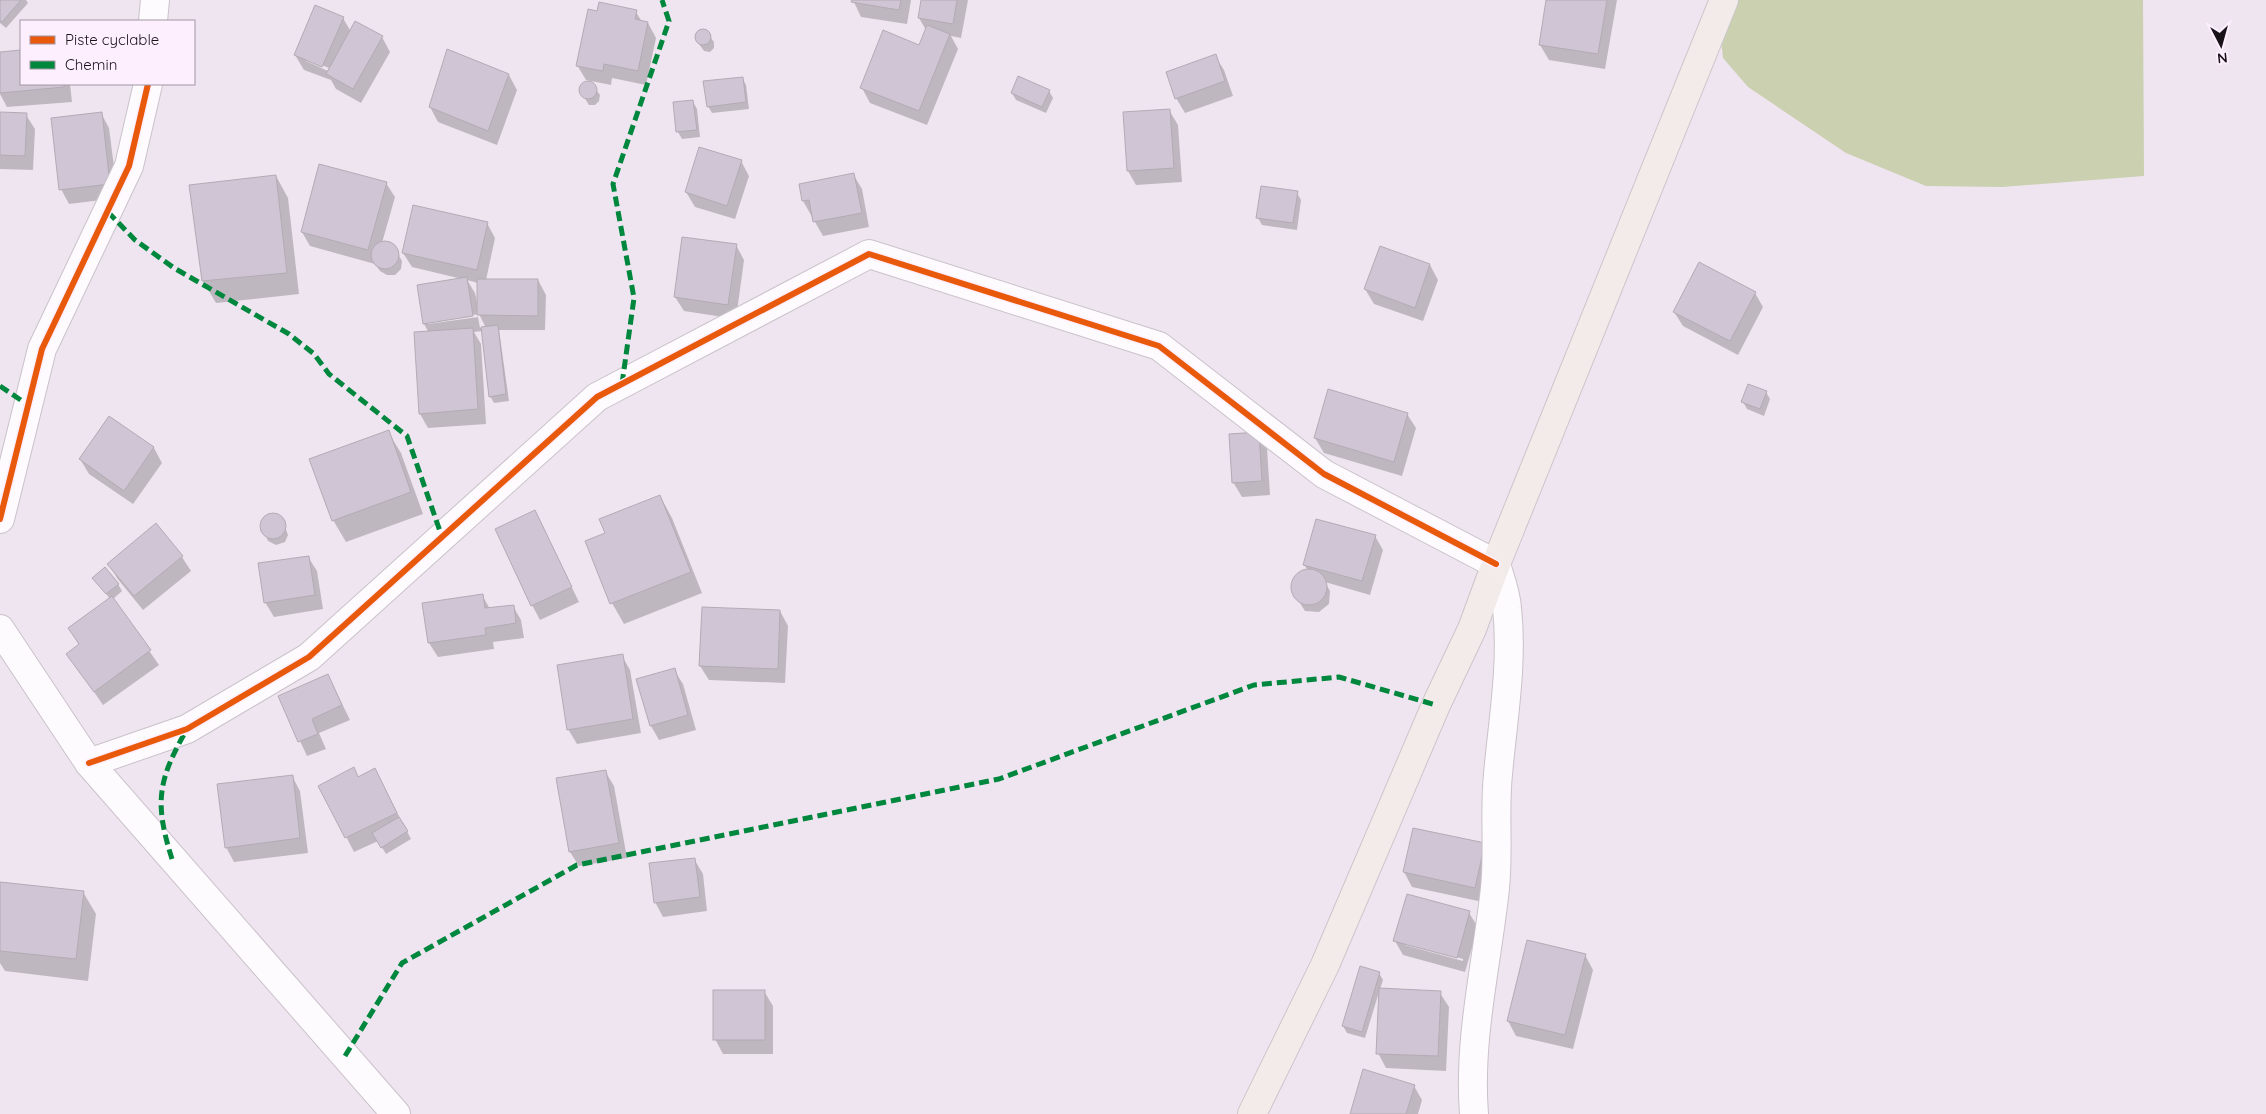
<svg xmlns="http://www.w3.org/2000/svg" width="2266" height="1114" font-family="Quicksand,sans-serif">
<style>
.forest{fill:#cbd0b1}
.shadow{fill:#0003;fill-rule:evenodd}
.building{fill:#d0c5d4;stroke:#b2abb4}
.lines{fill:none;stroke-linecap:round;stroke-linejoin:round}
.minor-casing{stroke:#cac2ca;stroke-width:30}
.highway-casing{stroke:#cbc6cb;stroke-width:30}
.minor{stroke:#fdfbfd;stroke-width:28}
.highway{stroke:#f2ebe9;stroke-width:28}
.quiet{stroke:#00873e;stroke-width:5;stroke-dasharray:10 5;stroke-linecap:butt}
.cycleway-casing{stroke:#feefff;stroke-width:9}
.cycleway{stroke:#e8590c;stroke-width:6}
</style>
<rect width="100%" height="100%" fill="#efe5f0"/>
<polygon class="forest" points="1732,0 2143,0 2144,176 2002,187 1926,186 1846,153 1748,87 1723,58 1720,30"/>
<g class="shadow">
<polygon points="0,0 26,0 28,3 6,28 0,23"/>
<polygon points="853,0 911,0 907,24 861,17"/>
<polygon points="923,0 968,0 961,38 951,36 958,49 927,125 870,103 862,88 920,47 926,30 919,18"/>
<polygon points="1548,0 1617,0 1605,69 1549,60 1540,45"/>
<polygon points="636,12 642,22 648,23 656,38 646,85 612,78 611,85 586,80 577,65 598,13"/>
<path d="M343 18 351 32 382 37 390 52 361 103 336 89 331 80 304 70 295 55ZM306 59 329 68 328 71 306 61Z"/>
<polygon points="700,30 705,30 714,42 714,48 710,52 704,51 696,40 696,34"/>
<polygon points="448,50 509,75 517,90 497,145 438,122 430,107"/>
<polygon points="21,52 21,84 70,84 72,102 7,107 0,94 0,53"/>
<polygon points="1215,56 1224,70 1233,96 1185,113 1176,98"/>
<polygon points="742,78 746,85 749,109 712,113 708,106"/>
<polygon points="585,83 591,83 600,95 599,101 595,105 589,105 581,92 580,86"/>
<polygon points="1049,91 1053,98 1046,113 1016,100 1012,93"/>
<polygon points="693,102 697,109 700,137 682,139 678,132 675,103"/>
<polygon points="1169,110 1178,125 1182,182 1136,185 1128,171"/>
<polygon points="0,113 26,115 35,129 33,170 0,169"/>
<polygon points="101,113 109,128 118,198 69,204 61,189"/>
<polygon points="741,161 749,176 735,219 695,207 686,192"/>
<polygon points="853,174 862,189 869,227 823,236 803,201"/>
<polygon points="276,176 288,198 299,294 216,303 203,281 191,186"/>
<polygon points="386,183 395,197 382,243 387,243 394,247 402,261 401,269 395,275 387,275 380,271 375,264 310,246 302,232"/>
<polygon points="1297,193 1301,200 1297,230 1262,225 1258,218"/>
<path d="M487 223 495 238 486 280H538L546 295 545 330H499L509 401 494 403 490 396 483 331 474 332 481 344 486 424 428 428 420 414 429 333 424 324 462 279 412 267 403 253ZM467 280 478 283V307L475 293ZM479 314 486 328H480L478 317 428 324V322Z"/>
<polygon points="736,245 744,260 736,319 684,311 675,297"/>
<polygon points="1430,265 1438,280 1423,321 1374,304 1365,289"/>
<polygon points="1755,293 1763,307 1738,355 1683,326 1674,312"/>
<polygon points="1766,392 1770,399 1764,416 1747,409 1743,402"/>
<polygon points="1407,414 1416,428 1402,476 1324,453 1315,438"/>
<polygon points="109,418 154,448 162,463 133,504 89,474 80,459"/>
<polygon points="388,432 401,453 423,514 346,542 333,520"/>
<polygon points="1258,434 1267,448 1270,495 1242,497 1233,482"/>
<polygon points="660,496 672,518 702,593 624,624 612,603"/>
<polygon points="535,512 579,602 540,620 532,605"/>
<polygon points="274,515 282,519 288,535 285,542 276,545 268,541 261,525 266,517"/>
<polygon points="156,525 182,557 191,571 143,610 117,578 109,564"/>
<polygon points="1375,536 1383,550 1370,595 1325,582 1330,591 1329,604 1319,612 1305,611 1293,592 1295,579 1304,571 1308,571 1304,564"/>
<polygon points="308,557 317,571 323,609 274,617 265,602"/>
<polygon points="94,578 118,584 122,591 113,599 159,665 103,705 68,654 80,646 69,628 110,599"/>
<polygon points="482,595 490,609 513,606 521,620 524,638 493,642 494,649 438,657 429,643 424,604"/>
<polygon points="780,611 788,626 785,683 709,680 700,666"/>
<polygon points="622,656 630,670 641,733 577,744 568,729"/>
<polygon points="674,670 683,684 696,730 659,740 651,726"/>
<polygon points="328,675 350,720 319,733 326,749 307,756 279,697"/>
<polygon points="354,769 359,778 375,770 411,839 386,854 378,841 354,852 320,786"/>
<polygon points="605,771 614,786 627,858 579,866 570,852"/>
<polygon points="292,776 300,791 308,853 234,862 226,847"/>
<polygon points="1484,845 1483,902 1412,887 1404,872"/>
<polygon points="694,859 703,874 707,911 663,917 655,902"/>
<polygon points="0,883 83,892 96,914 88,981 5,971 0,963"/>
<path d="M1469 913 1478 927 1465 972 1403 955 1395 941ZM1405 943 1463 959V961L1405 945Z"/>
<polygon points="1585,955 1593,970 1573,1049 1516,1036 1508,1021"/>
<polygon points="1379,973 1383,980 1380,989 1440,993 1449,1007 1446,1071 1386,1068 1378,1053 1379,992 1365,1038 1347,1033 1343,1026"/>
<polygon points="764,991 773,1006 773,1054 723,1054 715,1039"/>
<polygon points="1414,1086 1422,1100 1418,1114 1352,1114"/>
</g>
<g class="building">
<polygon points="0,0 21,0 2,22 0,21"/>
<polygon points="852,0 901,0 899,10 851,2"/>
<polygon points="921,0 957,0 953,24 918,18"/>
<polygon points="1546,0 1607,0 1598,54 1539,45"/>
<polygon points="599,2 637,10 635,19 648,22 638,71 604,64 603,71 576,66 588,9 597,11"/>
<polygon points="315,5 344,17 322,67 294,55"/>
<polygon points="355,21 383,36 353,89 326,74"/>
<polygon points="927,25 950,34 919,111 860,88 883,30 919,45"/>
<circle cx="703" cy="37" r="8"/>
<polygon points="447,49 509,74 488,131 429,107"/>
<polygon points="21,50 21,84 64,84 64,87 0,93 0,52"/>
<polygon points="1216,54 1225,81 1175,99 1166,72"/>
<polygon points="1018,76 1050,90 1042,107 1011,93"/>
<polygon points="743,77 746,102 707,107 703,81"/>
<circle cx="588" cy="90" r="9"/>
<polygon points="693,100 697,130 676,132 673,102"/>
<polygon points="1170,109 1174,168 1127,171 1123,112"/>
<polygon points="0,112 27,113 25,156 0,155"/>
<polygon points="102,112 110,184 59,190 51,118"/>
<polygon points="699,147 742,160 727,206 685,192"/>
<polygon points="319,164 387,182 368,250 301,232"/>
<polygon points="854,173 862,213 813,222 809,200 802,201 799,184"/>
<polygon points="276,175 287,273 202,281 189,185"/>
<polygon points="1261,186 1298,191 1293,223 1256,218"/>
<polygon points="413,205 488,222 477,270 402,253"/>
<polygon points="682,237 737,244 728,305 674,297"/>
<circle cx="385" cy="255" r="14"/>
<polygon points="1380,246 1430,264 1415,308 1364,289"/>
<polygon points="1699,262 1756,292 1730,341 1673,312"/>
<polygon points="467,277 473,316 423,324 417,285"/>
<polygon points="477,279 538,279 538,316 477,315"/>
<polygon points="498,325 506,394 489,397 481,327"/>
<polygon points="473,328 478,409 419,414 414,332"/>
<polygon points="1748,384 1767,391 1760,409 1741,402"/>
<polygon points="1328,389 1408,413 1394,462 1314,438"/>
<polygon points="109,416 154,447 124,491 79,459"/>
<polygon points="389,430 411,492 332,521 309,459"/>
<polygon points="1259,432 1262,481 1232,483 1229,434"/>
<polygon points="660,495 691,572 610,604 585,541 605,533 599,519"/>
<polygon points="535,510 572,587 531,606 495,529"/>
<circle cx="273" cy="526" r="13"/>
<polygon points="1316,519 1376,535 1362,581 1303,565"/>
<polygon points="156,523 183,556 134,596 107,564"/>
<polygon points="309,556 315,595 264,603 258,563"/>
<polygon points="105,567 119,584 106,594 92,578"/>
<circle cx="1309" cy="587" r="18"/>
<polygon points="483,594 485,608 514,605 516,623 485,628 486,635 428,643 422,603"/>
<polygon points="112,596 151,650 94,692 66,654 79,644 68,628"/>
<polygon points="702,607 780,610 778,669 699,666"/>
<polygon points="623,654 633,719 567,730 557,665"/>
<polygon points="675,668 688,715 650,726 636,679"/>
<polygon points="328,674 342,705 312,719 318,734 298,742 278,696"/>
<polygon points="354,767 358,777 375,768 397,813 345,838 318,786"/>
<polygon points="606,770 619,843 569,852 556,778"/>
<polygon points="293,775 300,838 225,848 217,784"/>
<polygon points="399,817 408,831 381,848 372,833"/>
<polygon points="1413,828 1485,843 1475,888 1403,872"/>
<polygon points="695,858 700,897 654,903 649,863"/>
<polygon points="0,882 84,891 76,959 0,951"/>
<polygon points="1407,894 1470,911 1457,958 1393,941"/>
<polygon points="1527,940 1586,954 1565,1035 1507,1021"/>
<polygon points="1360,966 1380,972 1362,1032 1342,1026"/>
<polygon points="1379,988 1441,991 1438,1056 1376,1054"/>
<rect x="713" y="990" width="52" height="50"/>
<polygon points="1363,1069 1415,1085 1406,1114 1350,1114"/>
</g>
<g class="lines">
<defs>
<g id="minor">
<polyline points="153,21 155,0"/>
<polyline points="0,519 42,349 129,166 148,84"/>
<polyline points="0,629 89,763 396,1114"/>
<path d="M89 763 187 729 309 657 597 397 869 254 1159 346 1324 474 1496 564C1500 578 1506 593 1507 608 1513 663 1503 719 1498 774 1494 812 1499 850 1495 888 1487 964 1468 1038 1474 1114"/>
</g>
<polyline id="highway" points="1252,1114 1325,965 1436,705 1472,629 1496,564 1724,0"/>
</defs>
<use href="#minor" class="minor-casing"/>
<use href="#highway" class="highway-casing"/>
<use href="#minor" class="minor"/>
<use href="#highway" class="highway"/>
<g class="quiet">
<polyline points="108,212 135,240 174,268 289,334 314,354 329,374 407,436 442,537"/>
<polyline points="622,384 634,298 613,184 669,21 662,0"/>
<polyline points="0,386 28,405"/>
<path d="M172 859C154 802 158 780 187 729"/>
<polyline points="345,1056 402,963 577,865 999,779 1254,685 1339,677 1436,705"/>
</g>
<defs>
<g id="cycleway">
<polyline points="0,519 42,349 129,166 148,84"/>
<polyline points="89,763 187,729 309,657 597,397 869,254 1159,346 1324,474 1496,564"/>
</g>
</defs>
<use href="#cycleway" class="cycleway-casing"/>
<use href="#cycleway" class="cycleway"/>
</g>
<rect x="20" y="20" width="175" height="65" fill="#feefff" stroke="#a297a3"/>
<rect x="30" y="36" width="25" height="8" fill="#e8590c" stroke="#a297a3"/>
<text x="65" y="45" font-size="15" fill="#191319">Piste cyclable</text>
<rect x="30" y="61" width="25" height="8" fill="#00873e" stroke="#a297a3"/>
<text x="65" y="70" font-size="15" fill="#191319">Chemin</text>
<g transform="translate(2221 45) rotate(174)" stroke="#feefff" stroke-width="4" paint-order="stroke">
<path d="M0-4L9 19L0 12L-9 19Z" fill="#191319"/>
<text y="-8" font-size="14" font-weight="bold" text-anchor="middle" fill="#191319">N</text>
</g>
</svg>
